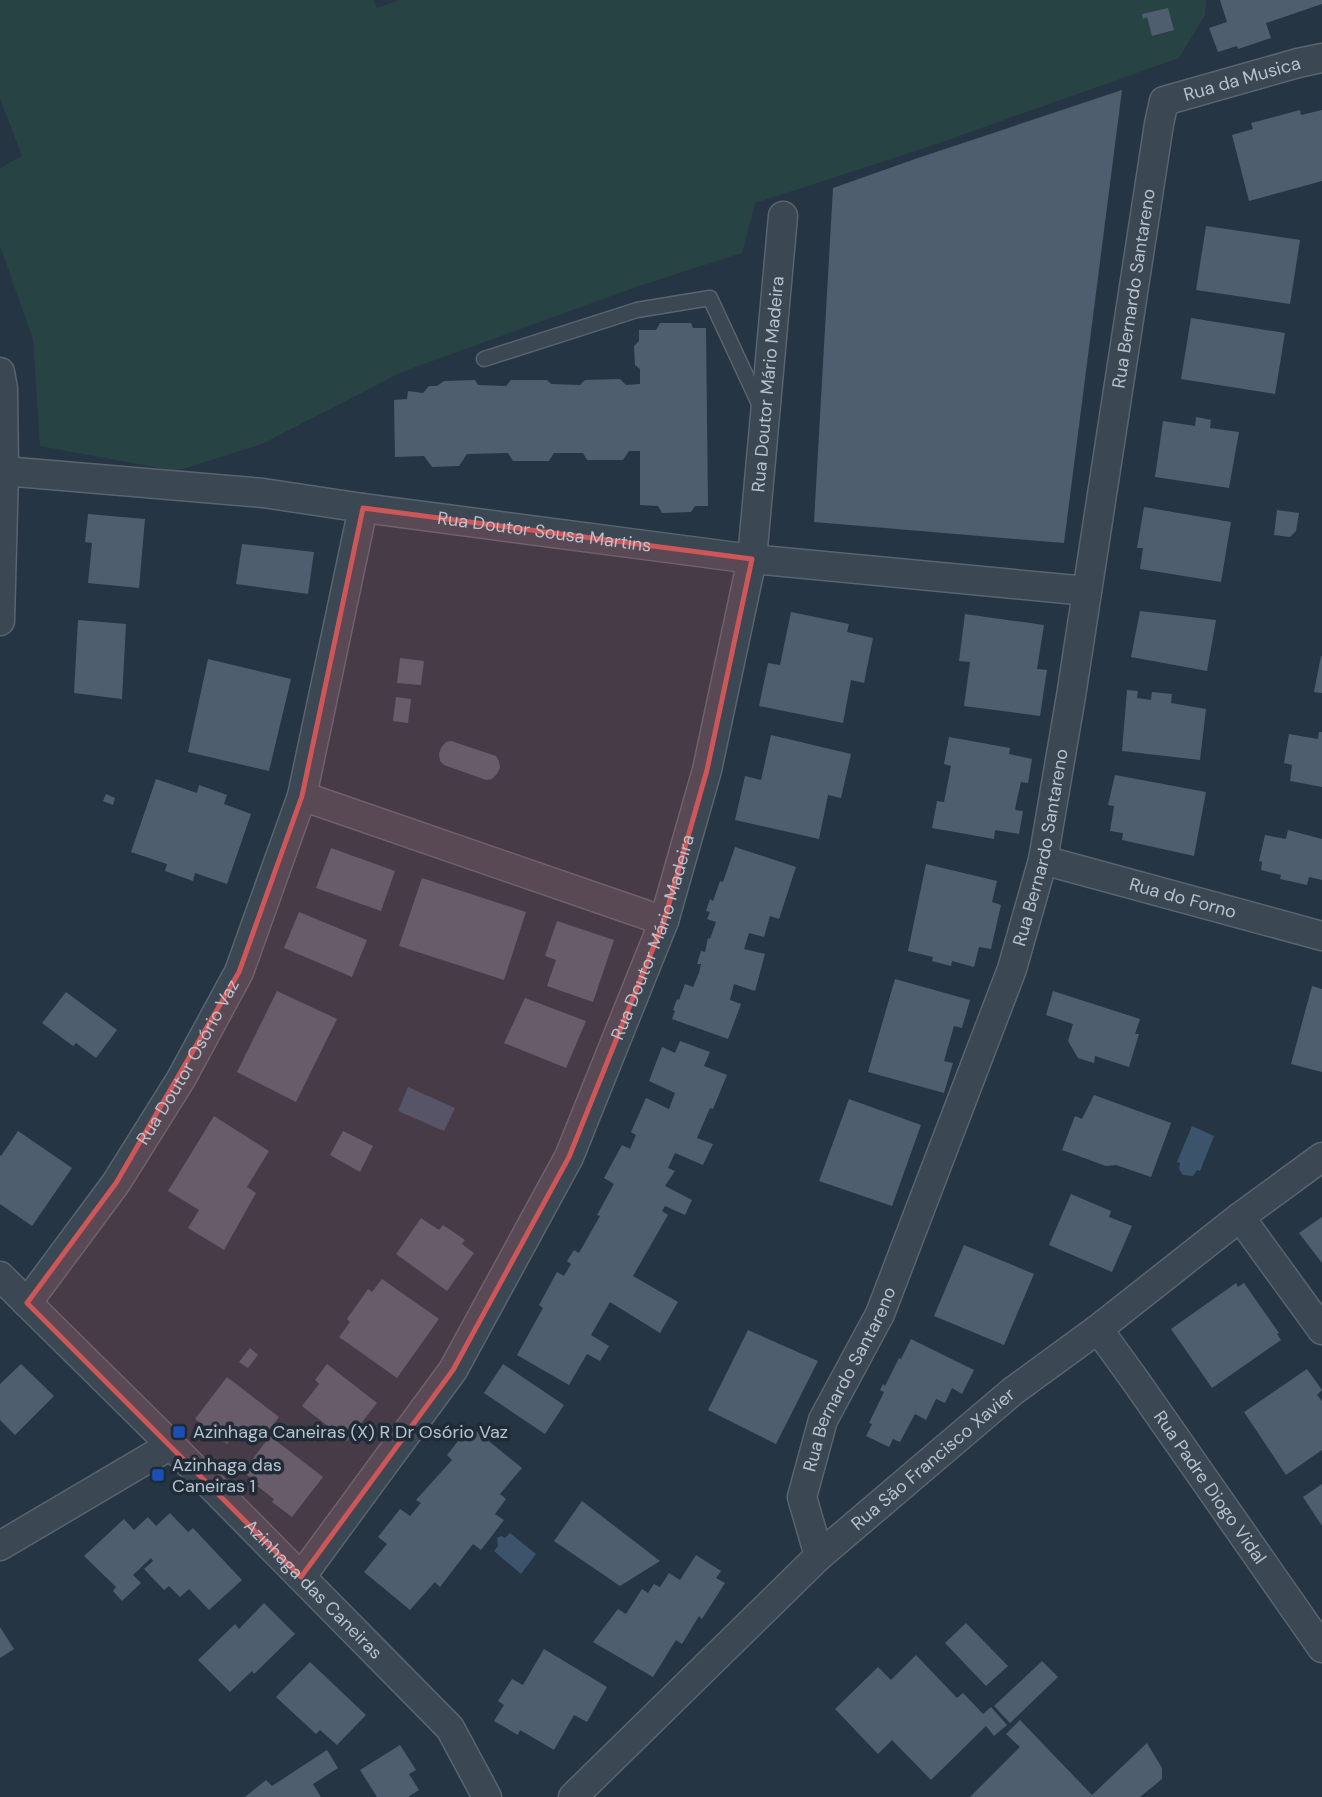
<svg xmlns="http://www.w3.org/2000/svg" width="1322" height="1797" font-family="'DM Sans',sans-serif">
<style>
.green{fill:#284344}
.water{fill:#3b546c}
.building{fill:#4f5e6e}
.lines{fill:none;stroke-linecap:round;stroke-linejoin:round}
.lane-casing{stroke:#596470;stroke-width:17}
.street-casing{stroke:#596470;stroke-width:31}
.lane{stroke:#3b4753;stroke-width:14}
.street{stroke:#3b4753;stroke-width:28}
.marked{fill:#cd5659;fill-opacity:0.2;stroke:#cd5659;stroke-width:5;stroke-linejoin:round}
.transit-dot{fill:#1a4fb4;stroke:#1f2c38;stroke-width:2.5}
.labels{text-anchor:middle;dominant-baseline:central;stroke-width:7;stroke-linejoin:round;paint-order:stroke}
.street-label{font-size:18px;fill:#b8c1cc;stroke:#1f2c38}
.poi-label{font-size:18px;fill:#b8c1cc;stroke:#1f2c38;text-anchor:start}
</style>
<rect width="100%" height="100%" fill="#263543"/>
<polygon class="green" points="0,0 373,0 377,8 400,0 1206,0 1205,15 1179,58 928,147 755,203 742,253 636,287 402,372 262,444 176,471 40,446 33,339 0,246 0,168 22,156 0,99"/>
<g class="water">
<polygon points="408,1087 455,1108 444,1131 398,1111"/>
<polygon points="1192,1126 1214,1136 1200,1171 1197,1170 1193,1176 1183,1175 1179,1169 1180,1163 1177,1162"/>
<polygon points="510,1533 536,1554 521,1574 494,1551 498,1546 497,1538 501,1536 505,1538"/>
</g>
<g class="building">
<polygon points="1220,0 1322,0 1322,4 1266,23 1271,38 1238,49 1237,46 1218,52 1209,28 1227,22"/>
<polygon points="1168,8 1174,30 1152,36 1147,17 1143,19 1142,14"/>
<polygon points="1122,90 1064,543 814,522 833,188 918,158"/>
<polygon points="1300,110 1301,115 1322,110 1322,181 1249,201 1232,135 1253,129 1251,123"/>
<polygon points="1206,226 1300,240 1290,304 1196,290"/>
<polygon points="1191,318 1285,333 1275,394 1181,379"/>
<polygon points="660,323 691,323 693,328 706,328 708,506 695,506 691,512 662,513 658,506 640,505 640,451 629,451 623,460 587,460 583,453 554,453 549,461 513,461 508,453 467,454 459,466 432,467 424,456 395,457 394,400 407,399 408,391 423,393 429,386 437,386 444,381 475,380 478,385 506,386 511,380 547,380 551,384 580,385 585,380 620,379 626,385 640,384 640,369 635,365 634,346 639,341 639,330 656,330"/>
<polygon points="1196,417 1211,420 1210,428 1239,432 1229,488 1155,477 1163,421 1195,426"/>
<polygon points="1144,507 1231,522 1221,582 1140,569 1143,548 1137,548"/>
<polygon points="1277,510 1299,513 1296,531 1290,537 1274,535"/>
<polygon points="88,514 145,519 139,588 88,583 92,543 85,542"/>
<polygon points="242,544 314,552 308,594 236,584"/>
<polygon points="1140,611 1216,620 1207,671 1131,657"/>
<polygon points="791,612 849,624 847,632 873,638 864,683 851,680 843,723 759,706 768,663 780,665"/>
<polygon points="965,614 1044,625 1037,669 1047,670 1040,716 964,706 970,662 959,661"/>
<polygon points="78,620 126,624 122,699 74,693"/>
<polygon points="1321,656 1322,656 1322,693 1314,692"/>
<polygon points="400,658 424,661 421,685 397,683"/>
<polygon points="208,659 291,679 269,771 188,752"/>
<polygon points="1127,690 1138,691 1137,698 1151,700 1152,692 1172,694 1171,703 1206,709 1200,760 1122,751"/>
<polygon points="396,697 411,699 408,723 393,721"/>
<polygon points="1319,732 1322,732 1322,787 1290,781 1292,765 1284,763 1289,734 1318,739"/>
<polygon points="771,735 851,754 841,798 828,795 819,839 735,820 745,776 761,780"/>
<polygon points="949,737 1010,748 1009,754 1032,759 1028,783 1021,782 1016,804 1015,810 1023,811 1019,834 995,830 994,839 932,828 937,801 944,802 951,766 944,764"/>
<polygon points="451,741 496,756 499,761 500,768 497,774 492,779 486,780 444,765 440,761 439,754 441,748 446,742"/>
<polygon points="1115,775 1206,792 1194,856 1122,840 1123,833 1110,831 1114,806 1108,805"/>
<polygon points="156,779 197,793 199,785 227,795 224,804 251,814 227,884 195,873 193,881 165,871 167,864 131,852"/>
<polygon points="106,794 115,798 113,805 103,801"/>
<polygon points="1288,830 1322,839 1322,880 1309,877 1307,885 1280,879 1281,875 1261,870 1262,862 1259,861 1265,835 1286,839"/>
<polygon points="735,847 796,867 779,919 770,916 764,937 749,933 744,949 765,954 755,991 734,984 730,1000 741,1004 728,1039 672,1019 675,1011 673,1010 677,999 679,1000 685,984 693,987 699,973 701,964 697,964 701,951 705,952 708,938 710,939 716,922 707,919 710,912 706,911 710,899 713,901 720,881 723,882"/>
<polygon points="331,848 395,871 381,911 316,888"/>
<polygon points="926,864 997,881 992,902 1001,905 991,949 979,947 974,967 952,961 951,966 932,961 933,957 908,951"/>
<polygon points="422,878 526,912 504,980 399,946"/>
<polygon points="299,912 367,940 352,977 284,948"/>
<polygon points="557,921 614,940 593,1002 547,986 556,960 545,956"/>
<polygon points="895,979 970,1000 962,1028 954,1026 944,1061 953,1063 944,1093 868,1072"/>
<polygon points="1312,986 1322,989 1322,1072 1291,1064"/>
<polygon points="277,991 337,1019 296,1102 237,1072"/>
<polygon points="1053,991 1140,1019 1135,1034 1139,1034 1129,1067 1095,1056 1094,1063 1078,1058 1068,1041 1073,1024 1046,1015"/>
<polygon points="66,992 117,1030 96,1058 76,1043 73,1046 42,1023"/>
<polygon points="525,998 586,1021 566,1068 504,1043"/>
<polygon points="680,1041 710,1052 704,1066 727,1075 713,1109 710,1108 697,1138 713,1144 703,1165 675,1153 668,1168 675,1171 665,1186 692,1200 685,1215 665,1206 662,1211 668,1215 633,1276 678,1302 660,1333 610,1302 591,1335 609,1346 600,1361 587,1354 569,1385 517,1355 543,1308 539,1305 557,1272 564,1276 571,1264 567,1261 574,1250 579,1253 600,1216 597,1215 614,1184 604,1178 622,1145 630,1149 636,1135 631,1132 646,1098 669,1109 675,1093 649,1081 662,1047 675,1053"/>
<polygon points="1094,1095 1171,1123 1151,1177 1116,1165 1106,1166 1062,1150 1075,1116 1082,1119"/>
<polygon points="849,1099 921,1125 892,1206 819,1181"/>
<polygon points="214,1116 269,1151 247,1187 256,1193 224,1250 188,1228 199,1210 168,1191"/>
<polygon points="18,1131 72,1168 32,1226 0,1204 0,1155 1,1156"/>
<polygon points="343,1131 373,1146 360,1172 330,1155"/>
<polygon points="1071,1194 1111,1211 1109,1217 1132,1226 1112,1272 1049,1245"/>
<polygon points="1322,1217 1322,1263 1299,1233"/>
<polygon points="421,1218 439,1230 443,1225 465,1240 462,1244 474,1253 447,1291 396,1254"/>
<polygon points="964,1245 1034,1274 1004,1345 934,1316"/>
<polygon points="382,1279 439,1319 397,1378 339,1337 350,1322 347,1319 368,1289 372,1292"/>
<polygon points="1236,1283 1238,1287 1244,1283 1279,1333 1277,1334 1281,1340 1212,1388 1171,1329"/>
<polygon points="748,1330 818,1361 776,1444 708,1410"/>
<polygon points="911,1339 974,1370 962,1394 952,1388 945,1403 936,1399 926,1420 915,1414 900,1442 893,1439 889,1447 866,1436 872,1424 869,1423 884,1392 880,1390 883,1384 885,1386 899,1358 901,1359"/>
<polygon points="250,1348 258,1355 248,1368 239,1362"/>
<polygon points="21,1364 54,1396 15,1435 0,1420 0,1384"/>
<polygon points="327,1364 377,1403 347,1441 302,1406 319,1384 315,1380"/>
<polygon points="503,1364 564,1405 545,1434 484,1393"/>
<polygon points="1307,1369 1322,1390 1317,1395 1322,1401 1322,1450 1286,1475 1244,1412"/>
<polygon points="227,1377 279,1417 257,1445 238,1430 227,1444 195,1419"/>
<polygon points="470,1426 522,1468 500,1494 506,1499 495,1514 504,1520 481,1550 473,1544 440,1587 435,1582 410,1610 364,1572 387,1544 378,1537 400,1509 410,1516 421,1503 416,1500 452,1460 447,1455"/>
<polygon points="270,1436 323,1477 292,1517 272,1502 274,1499 257,1486 259,1484 243,1472"/>
<polygon points="1322,1484 1322,1526 1303,1497"/>
<polygon points="582,1501 660,1561 620,1586 554,1541"/>
<polygon points="170,1513 188,1532 193,1528 242,1580 209,1610 189,1589 180,1597 169,1586 164,1590 144,1569 153,1561 151,1558 133,1575 141,1583 122,1601 113,1591 116,1587 84,1556 124,1519 134,1530 148,1517 156,1526"/>
<polygon points="696,1555 721,1571 716,1578 725,1583 702,1619 699,1616 682,1644 676,1640 653,1677 593,1642 618,1609 626,1614 642,1589 648,1593 654,1584 660,1587 669,1573 680,1580"/>
<polygon points="264,1603 295,1634 254,1674 252,1671 230,1692 198,1660 235,1624 239,1629"/>
<polygon points="966,1623 1008,1666 986,1686 945,1643"/>
<polygon points="0,1627 14,1649 0,1658"/>
<polygon points="544,1649 607,1687 587,1722 574,1715 554,1750 520,1730 518,1735 494,1721 504,1705 498,1701 512,1679 523,1685"/>
<polygon points="916,1655 957,1698 963,1693 983,1714 991,1707 1007,1725 994,1736 986,1726 931,1780 892,1740 878,1754 835,1709 878,1667 891,1680"/>
<polygon points="1042,1661 1058,1677 1010,1723 994,1706"/>
<polygon points="310,1662 366,1715 337,1745 320,1730 316,1734 276,1697"/>
<polygon points="1020,1720 1092,1795 1147,1743 1162,1768 1162,1779 1140,1797 970,1797 1020,1747 1006,1734"/>
<polygon points="400,1745 416,1770 409,1774 419,1790 408,1797 377,1797 360,1770"/>
<polygon points="327,1750 338,1768 313,1784 321,1797 245,1797 266,1780 272,1786"/>
</g>
<g class="lines">
<defs>
<polyline id="lane" points="484,359 637,310 710,298 761,408"/>
<g id="street">
<polyline points="0,372 3,389 4,471 0,621"/>
<path id="s1" d="M4 471 263 493 363 508 752 559 1087 591"/>
<polyline points="302,796 664,921"/>
<path id="s2" d="M1043 860 1322 936"/>
<polyline points="1240,1217 1322,1330"/>
<path id="s3" d="M0 1276 171 1445 450 1728 487 1797"/>
<path id="s4" d="M27 1303 116 1183 181 1079 239 972 302 796 363 508"/>
<path id="s5" d="M1098 1329 1135 1380 1322 1648"/>
<polyline points="0,1546 171,1445"/>
<path id="s6" d="M819 1556 802 1497 823 1420 880 1314 1012 969 1043 860 1071 696 1159 124 1164 101 1298 63 1322 58"/>
<path id="s7" d="M301 1577 453 1370 569 1157 664 921 707 770 752 559 783 216"/>
<path id="s8" d="M573 1797 819 1556 1013 1391 1098 1329 1240 1217 1322 1157"/>
</g>
</defs>
<use href="#lane" class="lane-casing"/>
<use href="#street" class="street-casing"/>
<use href="#lane" class="lane"/>
<use href="#street" class="street"/>
</g>
<path class="marked" d="M363 508 752 559 707 770 664 921 569 1157 453 1370 301 1577 27 1303 116 1183 239 972 302 796Z"/>
<g class="transit-dot">
<rect x="172" y="1425" width="14" height="14" rx="3.5"/>
<rect x="151" y="1468" width="14" height="14" rx="3.5"/>
</g>
<g class="labels">
<g class="street-label">
<text stroke="none"><textPath href="#s6" startOffset="1594">Rua da Musica</textPath></text>
<text stroke="none"><textPath href="#s6" startOffset="1323">Rua Bernardo Santareno</textPath></text>
<text stroke="none"><textPath href="#s7" startOffset="1302">Rua Doutor Mário Madeira</textPath></text>
<text stroke="none"><textPath href="#s1" startOffset="544">Rua Doutor Sousa Martins</textPath></text>
<text stroke="none"><textPath href="#s6" startOffset="756">Rua Bernardo Santareno</textPath></text>
<text stroke="none"><textPath href="#s2" startOffset="145">Rua do Forno</textPath></text>
<text stroke="none"><textPath href="#s7" startOffset="735">Rua Doutor Mário Madeira</textPath></text>
<text stroke="none"><textPath href="#s4" startOffset="290">Rua Doutor Osório Vaz</textPath></text>
<text stroke="none"><textPath href="#s6" startOffset="189">Rua Bernardo Santareno</textPath></text>
<text stroke="none"><textPath href="#s8" startOffset="494">Rua São Francisco Xavier</textPath></text>
<text stroke="none"><textPath href="#s5" startOffset="194">Rua Padre Diogo Vidal</textPath></text>
<text stroke="none"><textPath href="#s3" startOffset="443">Azinhaga das Caneiras</textPath></text>
</g>
<g class="poi-label">
<text x="193" y="1432">Azinhaga Caneiras (X) R Dr Osório Vaz</text>
<text x="172" y="1465">Azinhaga das<tspan x="172" dy="21">Caneiras 1</tspan></text>
</g>
</g>
</svg>
